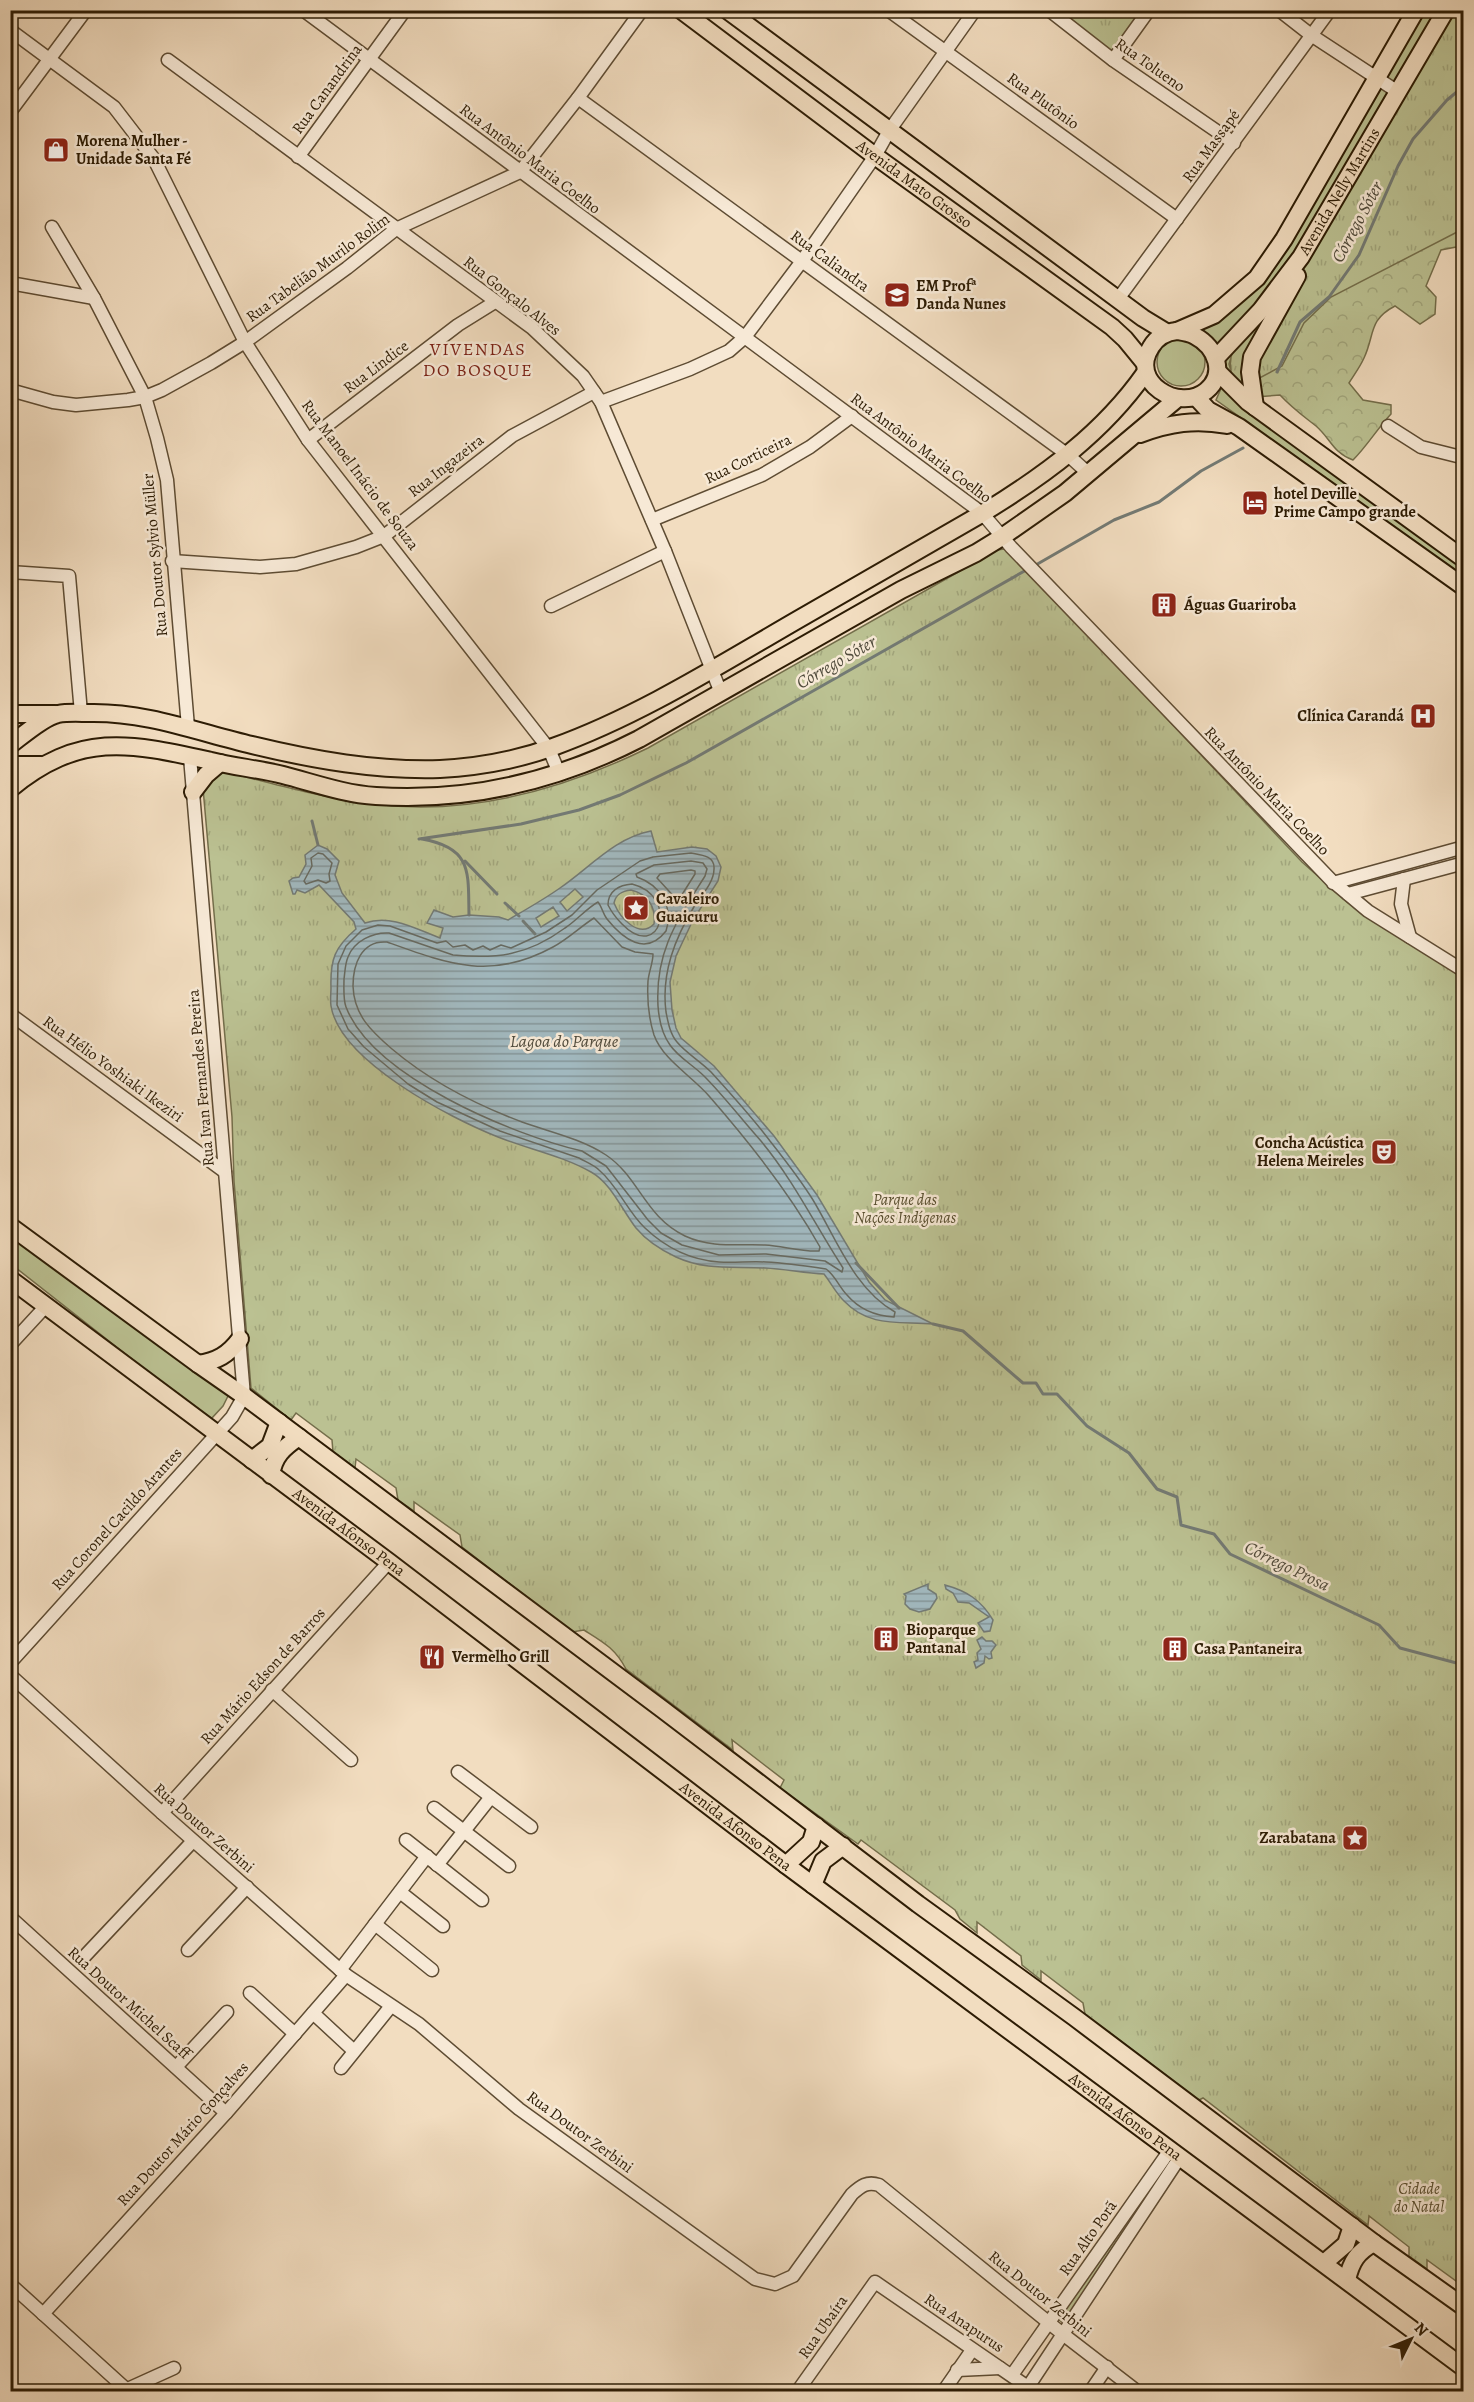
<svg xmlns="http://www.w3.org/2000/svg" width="1474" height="2402" font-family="Alegreya,serif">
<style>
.grass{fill:#bbc192;stroke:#746e4b;stroke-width:1.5}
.forest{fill:url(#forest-crowns);stroke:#746e4b;stroke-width:1.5}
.park{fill:url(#park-tufts);stroke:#746e4b;stroke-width:1.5}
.water{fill:url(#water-rules);stroke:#737a74;stroke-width:1.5;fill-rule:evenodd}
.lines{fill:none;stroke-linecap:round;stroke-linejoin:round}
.shore{stroke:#676a61;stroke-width:1.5}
.stream{stroke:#737a74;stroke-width:3}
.minor-casing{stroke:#5e4c33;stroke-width:15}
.major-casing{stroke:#2d1c04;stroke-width:20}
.minor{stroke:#f7e9d6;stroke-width:12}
.major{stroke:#f2ddc0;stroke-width:16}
.labels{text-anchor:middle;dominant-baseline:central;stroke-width:5;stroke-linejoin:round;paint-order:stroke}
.street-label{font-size:16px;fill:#2d1c04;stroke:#f7e9d6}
.poi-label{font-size:16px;font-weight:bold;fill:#2d1c04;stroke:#f7e9d6;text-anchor:start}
.park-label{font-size:16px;font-style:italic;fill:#584e2f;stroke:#f7e9d6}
.water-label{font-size:18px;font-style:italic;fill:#504b3c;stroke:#f7e9d6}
.neighbourhood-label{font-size:18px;letter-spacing:1.5px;fill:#7a1f14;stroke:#f7e9d6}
</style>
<defs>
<pattern id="forest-crowns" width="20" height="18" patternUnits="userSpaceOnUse" patternTransform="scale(1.5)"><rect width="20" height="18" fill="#bbc192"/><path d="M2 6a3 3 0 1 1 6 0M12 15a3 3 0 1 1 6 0" fill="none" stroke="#a1a57c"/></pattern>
<pattern id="park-tufts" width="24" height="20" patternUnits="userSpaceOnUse" patternTransform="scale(1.5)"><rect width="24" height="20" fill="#bbc192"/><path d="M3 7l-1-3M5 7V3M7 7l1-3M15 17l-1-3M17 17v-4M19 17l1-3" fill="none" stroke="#a1a57c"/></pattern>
<pattern id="water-rules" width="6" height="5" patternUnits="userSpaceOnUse" patternTransform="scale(1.5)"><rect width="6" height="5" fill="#a1b8be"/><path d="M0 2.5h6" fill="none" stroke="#849598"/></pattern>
</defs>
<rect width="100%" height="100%" fill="#f2ddc0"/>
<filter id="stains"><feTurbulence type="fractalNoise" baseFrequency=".00333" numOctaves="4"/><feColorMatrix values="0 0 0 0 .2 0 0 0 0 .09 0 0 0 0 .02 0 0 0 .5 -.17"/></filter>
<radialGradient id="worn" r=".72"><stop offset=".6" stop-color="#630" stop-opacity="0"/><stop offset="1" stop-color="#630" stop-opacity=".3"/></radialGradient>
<g class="grass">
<polygon points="1420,11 1452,11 1401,96 1237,339 1229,364 1235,385 1198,330 1240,299"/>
<circle cx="1181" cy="362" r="24"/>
<polygon points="1223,384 1463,562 1463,576 1216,400"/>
<polygon points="10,1232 229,1394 223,1406 211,1419 203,1415 11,1264"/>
<polygon points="1171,2154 1177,2158 1068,2327 1058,2319"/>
</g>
<path class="forest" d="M1464 176 1463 241 1456 247 1441 250 1426 286 1436 297 1435 314 1420 324 1395 306C1368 320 1375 335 1364 358 1360 367 1354 375 1349 383L1363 400 1391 405V414C1377 429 1367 446 1353 460 1333 453 1331 439 1316 426 1302 415 1292 408 1280 395L1255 397 1248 384 1271 343Z"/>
<g class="park">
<polygon points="1049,11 1149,11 1113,60"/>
<path d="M1452 11H1463V229L1331 297 1304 323 1282 366 1248 384 1241 393C1216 357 1239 338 1264 314Z"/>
<path d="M1004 549 1008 550 1302 862 1347 902 1463 977V2286L1427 2260V2269L1409 2256V2247L1369 2216 1368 2225 1203 2098 1199 2100 1085 2014 1083 2003 1041 1971V1980L1022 1965 1021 1956 977 1922V1933L960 1919 955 1910 861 1840 858 1844 780 1788 784 1780 732 1740 733 1750 626 1669C615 1648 603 1642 584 1630L572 1632 462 1547 460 1535 414 1502V1511L398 1500 396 1488 356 1459 355 1468 333 1452 332 1440 296 1413 291 1420 251 1388 234 1181 232 1117 203 788 223 771C273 784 323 798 374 804 468 816 564 789 648 748L997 550Z"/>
</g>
<g class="water">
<path d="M651 831 657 852 692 847 707 849 716 856 721 867 718 881 693 920 676 956 670 982 672 1010 676 1028 681 1038 714 1066 774 1136 817 1195 869 1282 885 1300 933 1324C899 1321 870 1328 844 1301 836 1293 831 1283 824 1274 804 1273 785 1269 765 1268 734 1266 706 1271 676 1257 661 1250 646 1240 636 1228 622 1210 611 1183 591 1172 563 1156 528 1149 498 1137 450 1118 340 1061 331 1006 330 1000 331 993 331 988 330 959 335 947 356 929L354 922 319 885 305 893 297 890 295 894H293L289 881 293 878 299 877 306 864 305 855 318 845 327 849 339 861 335 875 342 893 365 923C391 914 416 929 440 938L443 928 427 923 434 910 453 917 469 915 499 917 508 920C525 910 543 900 560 888 588 869 616 837 651 831ZM575 889 583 897 567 911 560 902ZM631 890C648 894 656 907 654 924 639 939 620 918 614 903 616 894 622 891 631 890ZM553 907 559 916 541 927 536 918Z"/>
<polygon points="928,1584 928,1589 936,1594 937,1598 930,1609 919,1612 910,1609 905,1604 906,1596 904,1594"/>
<path d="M945 1585C967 1591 981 1600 993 1620L990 1631 984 1632 978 1623 989 1617 969 1603 958 1602 953 1593 946 1589Z"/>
<polygon points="982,1637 986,1641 992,1641 996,1645 991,1652 992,1658 989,1659 985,1656 984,1663 976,1668 974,1662 978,1660 977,1653 981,1649 977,1640"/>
</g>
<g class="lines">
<g class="shore">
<polygon points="318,853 323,854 332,863 329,874 330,881 326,883 318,880 306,884 304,881 312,866 311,858"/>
<path d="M691 853C702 855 715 856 714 869 714 882 702 895 695 905 675 938 661 973 666 1012 668 1022 670 1034 677 1042 686 1053 700 1061 711 1072 731 1094 752 1117 770 1141 785 1160 800 1179 813 1200 836 1238 854 1289 895 1312L894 1317C876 1316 859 1309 847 1295 839 1287 835 1275 826 1269 806 1266 785 1263 766 1262 750 1261 735 1263 719 1262 691 1260 665 1247 645 1228 627 1211 618 1186 599 1170 594 1165 586 1162 579 1158L500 1131 437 1102 408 1084 364 1047 348 1029 337 1005 338 964 346 946 362 930 378 925 390 926 437 943 446 941 453 947 465 945 473 950 483 946 490 950 501 945 511 948 546 932 572 915 597 890 640 861 653 857Z"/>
<path d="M691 861 703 863 707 869 705 876C677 921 655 951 658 1006 659 1020 662 1034 670 1045 678 1057 693 1065 704 1076 724 1096 742 1120 761 1141 794 1181 815 1225 843 1268L842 1272 825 1261 766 1254 719 1255 682 1245 661 1233 648 1220 606 1166 582 1151C513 1135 373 1077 346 1007 343 999 344 988 344 979 345 972 345 964 348 957 354 941 373 932 389 933L453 955C496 959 527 956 565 928 576 921 587 908 598 902 602 907 603 914 607 919 623 939 646 957 666 931 674 907 660 885 637 877L636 874 654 865Z"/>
<polygon points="691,870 695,871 695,874 678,901 657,878 660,874"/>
<path d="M632 884C680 896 660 963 622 924 616 918 612 913 608 905 608 891 619 885 632 884Z"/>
<path d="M594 918 622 947 635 952 653 954C653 963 649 971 648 981 647 998 649 1019 654 1035 663 1060 692 1076 709 1096 751 1144 789 1192 820 1247L819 1251C801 1252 783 1246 765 1245 737 1244 711 1248 685 1236 645 1217 639 1177 606 1155 582 1139 550 1132 522 1122 474 1104 431 1082 392 1049 371 1031 354 1015 353 986 353 965 361 940 387 942 448 964 491 981 553 947 568 939 580 927 594 918Z"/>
</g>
<g class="stream">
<polyline points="1277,372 1300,322 1329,297 1359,255 1398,166 1413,139 1447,100 1464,86"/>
<polyline points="1034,566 1114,520 1159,502 1201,471 1243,448"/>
<polyline points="312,821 318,845"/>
<polyline points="419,839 521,824 579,810 620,795 686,763 1028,569"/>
<path d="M422 839C473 848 468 873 469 915"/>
<polyline points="465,861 497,894"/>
<polyline points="505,903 519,916"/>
<polyline points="523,921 535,934"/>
<polyline points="856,1263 899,1308"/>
<polyline points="933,1324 963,1331 1023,1383 1036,1383 1043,1394 1057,1394 1087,1426 1129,1453 1157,1489 1177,1497 1181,1525 1214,1534 1230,1554 1379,1625 1400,1648 1464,1665"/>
</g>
<defs>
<g id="minor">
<polyline points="303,10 982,513 1011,547 1331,880 1368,911 1464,971"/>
<polyline points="888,10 1177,219"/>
<polyline points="1049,10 1113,60 1234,143"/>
<polyline points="1279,10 1311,35 1398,92"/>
<polyline points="10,30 114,107 154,159 245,342 308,440 549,749 559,773"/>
<polyline points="168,60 532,328 583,376 601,402 665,551 721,693"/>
<polyline points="1113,60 1149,10"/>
<polyline points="578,98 1068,455 1089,474"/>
<polyline points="10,112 86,10"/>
<polyline points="298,157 405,10"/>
<polyline points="52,227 94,298 145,397 157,438 167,480 188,727"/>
<polyline points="10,283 94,298"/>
<polyline points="1118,299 1330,10"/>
<polyline points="10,390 53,402 76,405 128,400 145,397 162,390 211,363 245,342 347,268 396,229 520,172 578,98 642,10"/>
<polyline points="601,402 690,369 729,351 745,337 802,261 875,156 889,131 975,10"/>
<polyline points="1388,426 1421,447 1457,456"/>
<polyline points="308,440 458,325 495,302"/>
<polyline points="652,520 762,475 810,447 852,416"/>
<polyline points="172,561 260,567 296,564 356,547 384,536 512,436 594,392"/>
<polyline points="10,572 69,576 81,713"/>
<polyline points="551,606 665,551"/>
<polyline points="1404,879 1401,904 1410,937"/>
<polyline points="1333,883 1464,847"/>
<polyline points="1348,894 1464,863"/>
<polyline points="10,1014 225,1172"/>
<polyline points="10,1345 45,1307"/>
<polyline points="10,1663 232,1417 244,1396 190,757"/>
<path d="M10 1675 162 1813 346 1975 419 2024 519 2109 755 2279 775 2284 793 2276 852 2194C861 2186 867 2181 879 2185L1064 2335 1138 2392"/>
<polyline points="272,1690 351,1760"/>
<polyline points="458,1772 531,1827"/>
<polyline points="434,1808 509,1866"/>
<polyline points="162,1813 389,1562"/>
<polyline points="406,1840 482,1900"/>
<polyline points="437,1865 491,1797"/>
<polyline points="400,1892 443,1926"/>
<polyline points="10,1917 226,2113"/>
<polyline points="375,1924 432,1970"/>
<polyline points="188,1950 247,1887"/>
<polyline points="83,1958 193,1841"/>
<polyline points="340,1970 427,1856"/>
<polyline points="250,1993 295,2034"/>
<polyline points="313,2013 354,2051"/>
<polyline points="176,2067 227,2012"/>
<polyline points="341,2068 391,2006"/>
<polyline points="10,2284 126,2389"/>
<polyline points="43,2314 226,2113 346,1975"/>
<polyline points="957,2370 1000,2368"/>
<polyline points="1012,2375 1170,2150"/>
<polyline points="1028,2387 1180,2157"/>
<polyline points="121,2392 174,2368"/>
<polyline points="797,2392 875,2282 1035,2392"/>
<polyline points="943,2392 972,2350"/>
<polyline points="1090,2392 1107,2367"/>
</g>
<g id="major">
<path id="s1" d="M681 10 875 156 1112 327 1125 339 1143 361"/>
<polyline points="727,10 1143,318 1166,332"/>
<polyline points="1177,331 1214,315 1257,278 1284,239 1416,10"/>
<path d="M1177 331C1183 332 1190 333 1195 336 1216 347 1227 374 1206 391 1179 413 1128 382 1151 347 1157 337 1166 332 1177 331Z"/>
<path id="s2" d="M1216 358 1261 310 1301 257 1446 10"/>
<polyline points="1219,373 1248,402 1464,559"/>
<polyline points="1196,397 1208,410 1239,427 1464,587"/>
<polyline points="1255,407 1250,372 1252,357 1297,276"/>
<path d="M1140 434C1170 423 1195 419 1227 425"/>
<polyline points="10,714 55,714"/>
<path d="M10 745C22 736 45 716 58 714 68 712 80 713 90 713 147 712 197 732 252 745 314 760 376 771 440 769 478 767 517 760 553 747 642 715 724 662 806 615 865 581 924 547 983 513 1045 475 1103 433 1145 373"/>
<polyline points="10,765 41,765"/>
<path d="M10 789C80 731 130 743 211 761 235 767 259 769 283 775 314 783 344 794 376 796 468 802 557 781 639 739L901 590 976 553 1002 537 1065 493 1178 398"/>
<polyline points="193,792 206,775 220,763"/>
<polyline points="10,1226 198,1364 244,1396 662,1709 918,1904 1074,2017 1374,2243 1464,2307"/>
<path id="s3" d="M10 1279 389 1562 786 1865 1464 2368"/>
<path d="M198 1364C217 1361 228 1355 240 1339"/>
<polyline points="252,1460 270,1446 279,1422"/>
<path d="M271 1475C274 1456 283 1448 299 1437"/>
<polyline points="786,1865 811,1842 816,1826"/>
<polyline points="813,1885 823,1861 843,1846"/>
<polyline points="1324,2263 1346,2244 1352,2226"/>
<path d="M1347 2280C1351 2262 1357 2252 1374 2243"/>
</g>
</defs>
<use href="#minor" class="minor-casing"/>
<use href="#major" class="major-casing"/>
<use href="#minor" class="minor"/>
<use href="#major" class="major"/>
</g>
<defs>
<symbol id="shop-square" viewBox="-11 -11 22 22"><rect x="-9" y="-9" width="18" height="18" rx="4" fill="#8f2418" stroke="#f7e9d6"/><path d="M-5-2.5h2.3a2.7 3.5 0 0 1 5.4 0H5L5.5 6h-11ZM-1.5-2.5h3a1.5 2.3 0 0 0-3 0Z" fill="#fff"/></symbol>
<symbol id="school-square" viewBox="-11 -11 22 22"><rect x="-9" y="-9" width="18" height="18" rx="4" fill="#8f2418" stroke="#f7e9d6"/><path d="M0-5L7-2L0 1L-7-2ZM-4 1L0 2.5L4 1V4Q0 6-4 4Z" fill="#fff"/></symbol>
<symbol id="hotel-square" viewBox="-11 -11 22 22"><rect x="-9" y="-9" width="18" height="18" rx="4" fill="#8f2418" stroke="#f7e9d6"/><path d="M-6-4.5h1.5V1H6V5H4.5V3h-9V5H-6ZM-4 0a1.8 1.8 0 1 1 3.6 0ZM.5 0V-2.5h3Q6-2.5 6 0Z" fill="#fff"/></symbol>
<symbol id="building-square" viewBox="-11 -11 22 22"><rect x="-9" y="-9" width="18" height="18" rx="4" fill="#8f2418" stroke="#f7e9d6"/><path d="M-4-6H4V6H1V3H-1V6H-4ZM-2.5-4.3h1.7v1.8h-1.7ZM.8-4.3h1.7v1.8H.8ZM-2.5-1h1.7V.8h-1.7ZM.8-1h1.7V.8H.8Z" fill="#fff"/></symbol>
<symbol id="hospital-square" viewBox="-11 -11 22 22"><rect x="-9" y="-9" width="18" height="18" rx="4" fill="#8f2418" stroke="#f7e9d6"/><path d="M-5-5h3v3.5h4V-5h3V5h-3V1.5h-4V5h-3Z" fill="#fff"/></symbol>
<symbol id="sight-square" viewBox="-11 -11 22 22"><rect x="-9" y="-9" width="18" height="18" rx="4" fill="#8f2418" stroke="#f7e9d6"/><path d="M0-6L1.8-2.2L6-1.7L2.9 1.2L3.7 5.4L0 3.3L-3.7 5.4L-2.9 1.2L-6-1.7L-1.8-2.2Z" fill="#fff"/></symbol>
<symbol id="theatre-square" viewBox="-11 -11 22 22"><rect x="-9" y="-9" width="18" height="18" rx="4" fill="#8f2418" stroke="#f7e9d6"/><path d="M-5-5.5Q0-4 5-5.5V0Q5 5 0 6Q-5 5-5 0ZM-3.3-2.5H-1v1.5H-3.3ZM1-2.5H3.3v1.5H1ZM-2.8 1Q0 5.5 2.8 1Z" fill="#fff"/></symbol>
<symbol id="restaurant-square" viewBox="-11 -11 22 22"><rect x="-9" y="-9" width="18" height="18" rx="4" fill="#8f2418" stroke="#f7e9d6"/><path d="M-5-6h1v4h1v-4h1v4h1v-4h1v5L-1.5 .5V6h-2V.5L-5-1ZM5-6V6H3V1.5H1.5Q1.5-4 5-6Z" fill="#fff"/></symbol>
</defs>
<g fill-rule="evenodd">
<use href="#shop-square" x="41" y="135" width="30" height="30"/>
<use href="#school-square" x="882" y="280" width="30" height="30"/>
<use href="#hotel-square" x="1240" y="488" width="30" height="30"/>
<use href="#building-square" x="1149" y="590" width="30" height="30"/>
<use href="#hospital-square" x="1408" y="701" width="30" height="30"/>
<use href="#sight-square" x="621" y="893" width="30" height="30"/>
<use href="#theatre-square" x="1369" y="1137" width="30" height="30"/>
<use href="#building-square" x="871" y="1624" width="30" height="30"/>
<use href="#building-square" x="1160" y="1634" width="30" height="30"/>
<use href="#restaurant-square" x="417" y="1642" width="30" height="30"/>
<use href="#sight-square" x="1340" y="1823" width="30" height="30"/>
</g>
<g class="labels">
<g class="street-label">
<text transform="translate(1150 65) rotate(35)">Rua Tolueno</text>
<text transform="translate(327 89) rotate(-54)">Rua Canandrina</text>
<text transform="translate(1043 101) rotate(36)">Rua Plutônio</text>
<text transform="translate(1211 146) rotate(-54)">Rua Massapé</text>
<text transform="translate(530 159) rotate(37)">Rua Antônio Maria Coelho</text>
<text stroke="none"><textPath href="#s1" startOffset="291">Avenida Mato Grosso</textPath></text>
<text stroke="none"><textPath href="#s2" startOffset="208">Avenida Nelly Martins</textPath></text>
<text transform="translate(830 261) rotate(36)">Rua Caliandra</text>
<text transform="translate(318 268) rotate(-36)">Rua Tabelião Murilo Rolim</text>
<text transform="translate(512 296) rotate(38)">Rua Gonçalo Alves</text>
<text transform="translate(376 367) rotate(-37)">Rua Lindice</text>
<text transform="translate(921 448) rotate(37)">Rua Antônio Maria Coelho</text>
<text transform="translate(748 459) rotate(-26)">Rua Corticeira</text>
<text transform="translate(446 466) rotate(-38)">Rua Ingazeira</text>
<text transform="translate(360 475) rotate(53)">Rua Manoel Inácio de Souza</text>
<text transform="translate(155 555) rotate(-95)">Rua Doutor Sylvio Müller</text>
<text transform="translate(1267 791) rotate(46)">Rua Antônio Maria Coelho</text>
<text transform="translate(113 1069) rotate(36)">Rua Hélio Yoshiaki Ikeziri</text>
<text transform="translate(201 1078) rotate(-95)">Rua Ivan Fernandes Pereira</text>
<text transform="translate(117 1519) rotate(-48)">Rua Coronel Cacildo Arantes</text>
<text stroke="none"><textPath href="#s3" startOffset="423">Avenida Afonso Pena</textPath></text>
<text transform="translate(263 1676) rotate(-48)">Rua Mário Edson de Barros</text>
<text stroke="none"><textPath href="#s3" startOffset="909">Avenida Afonso Pena</textPath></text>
<text transform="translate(204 1828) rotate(41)">Rua Doutor Zerbini</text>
<text transform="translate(129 2003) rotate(42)">Rua Doutor Michel Scaff</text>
<text stroke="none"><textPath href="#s3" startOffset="1395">Avenida Afonso Pena</textPath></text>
<text transform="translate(580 2132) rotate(36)">Rua Doutor Zerbini</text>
<text transform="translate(183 2134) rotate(-48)">Rua Doutor Mário Gonçalves</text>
<text transform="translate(1088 2238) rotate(-55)">Rua Alto Porã</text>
<text transform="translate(1040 2294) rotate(39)">Rua Doutor Zerbini</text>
<text transform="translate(964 2323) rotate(34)">Rua Anapurus</text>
<text transform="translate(823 2327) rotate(-55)">Rua Ubaíra</text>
</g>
<g class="poi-label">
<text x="76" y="141">Morena Mulher -<tspan x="76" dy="18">Unidade Santa Fé</tspan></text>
<text x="916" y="286">EM Profª<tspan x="916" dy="18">Danda Nunes</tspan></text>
<text x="1274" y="494">hotel Deville<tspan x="1274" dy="18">Prime Campo grande</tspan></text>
<text x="1184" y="605">Águas Guariroba</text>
<text x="1404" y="716" text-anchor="end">Clínica Carandá</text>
<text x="656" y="899">Cavaleiro<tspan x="656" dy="18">Guaicuru</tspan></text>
<text x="1364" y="1143" text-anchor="end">Concha Acústica<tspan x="1364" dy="18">Helena Meireles</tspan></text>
<text x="906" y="1630">Bioparque<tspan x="906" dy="18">Pantanal</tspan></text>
<text x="1194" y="1649">Casa Pantaneira</text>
<text x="452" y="1657">Vermelho Grill</text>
<text x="1336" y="1838" text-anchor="end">Zarabatana</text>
</g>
<g class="park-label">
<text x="905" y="1200">Parque das<tspan x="905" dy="18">Nações Indígenas</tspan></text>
<text x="1419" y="2189">Cidade<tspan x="1419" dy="18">do Natal</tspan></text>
</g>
<g class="water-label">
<text transform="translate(1357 222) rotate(-62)">Córrego Sóter</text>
<text transform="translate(836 662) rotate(-30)">Córrego Sóter</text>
<text x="564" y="1041">Lagoa do Parque</text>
<text transform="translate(1287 1566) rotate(26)">Córrego Prosa</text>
</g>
<g class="neighbourhood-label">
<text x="478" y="349">VIVENDAS<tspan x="478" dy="21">DO BOSQUE</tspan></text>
</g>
</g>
<rect width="1474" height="2402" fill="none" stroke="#f2ddc0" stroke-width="36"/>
<rect x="12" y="12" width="1450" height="2378" fill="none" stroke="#2d1c04" stroke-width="3"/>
<rect x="18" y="18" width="1438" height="2366" fill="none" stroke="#2d1c04" stroke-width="1.5"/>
<g transform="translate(1411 2339) rotate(47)" stroke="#f7e9d6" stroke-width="4.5" paint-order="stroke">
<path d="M0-4.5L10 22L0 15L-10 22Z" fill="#2d1c04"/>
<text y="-9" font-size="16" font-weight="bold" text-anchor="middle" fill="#2d1c04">N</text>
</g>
<rect width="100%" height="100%" filter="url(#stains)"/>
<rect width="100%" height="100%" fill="url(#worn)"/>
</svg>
